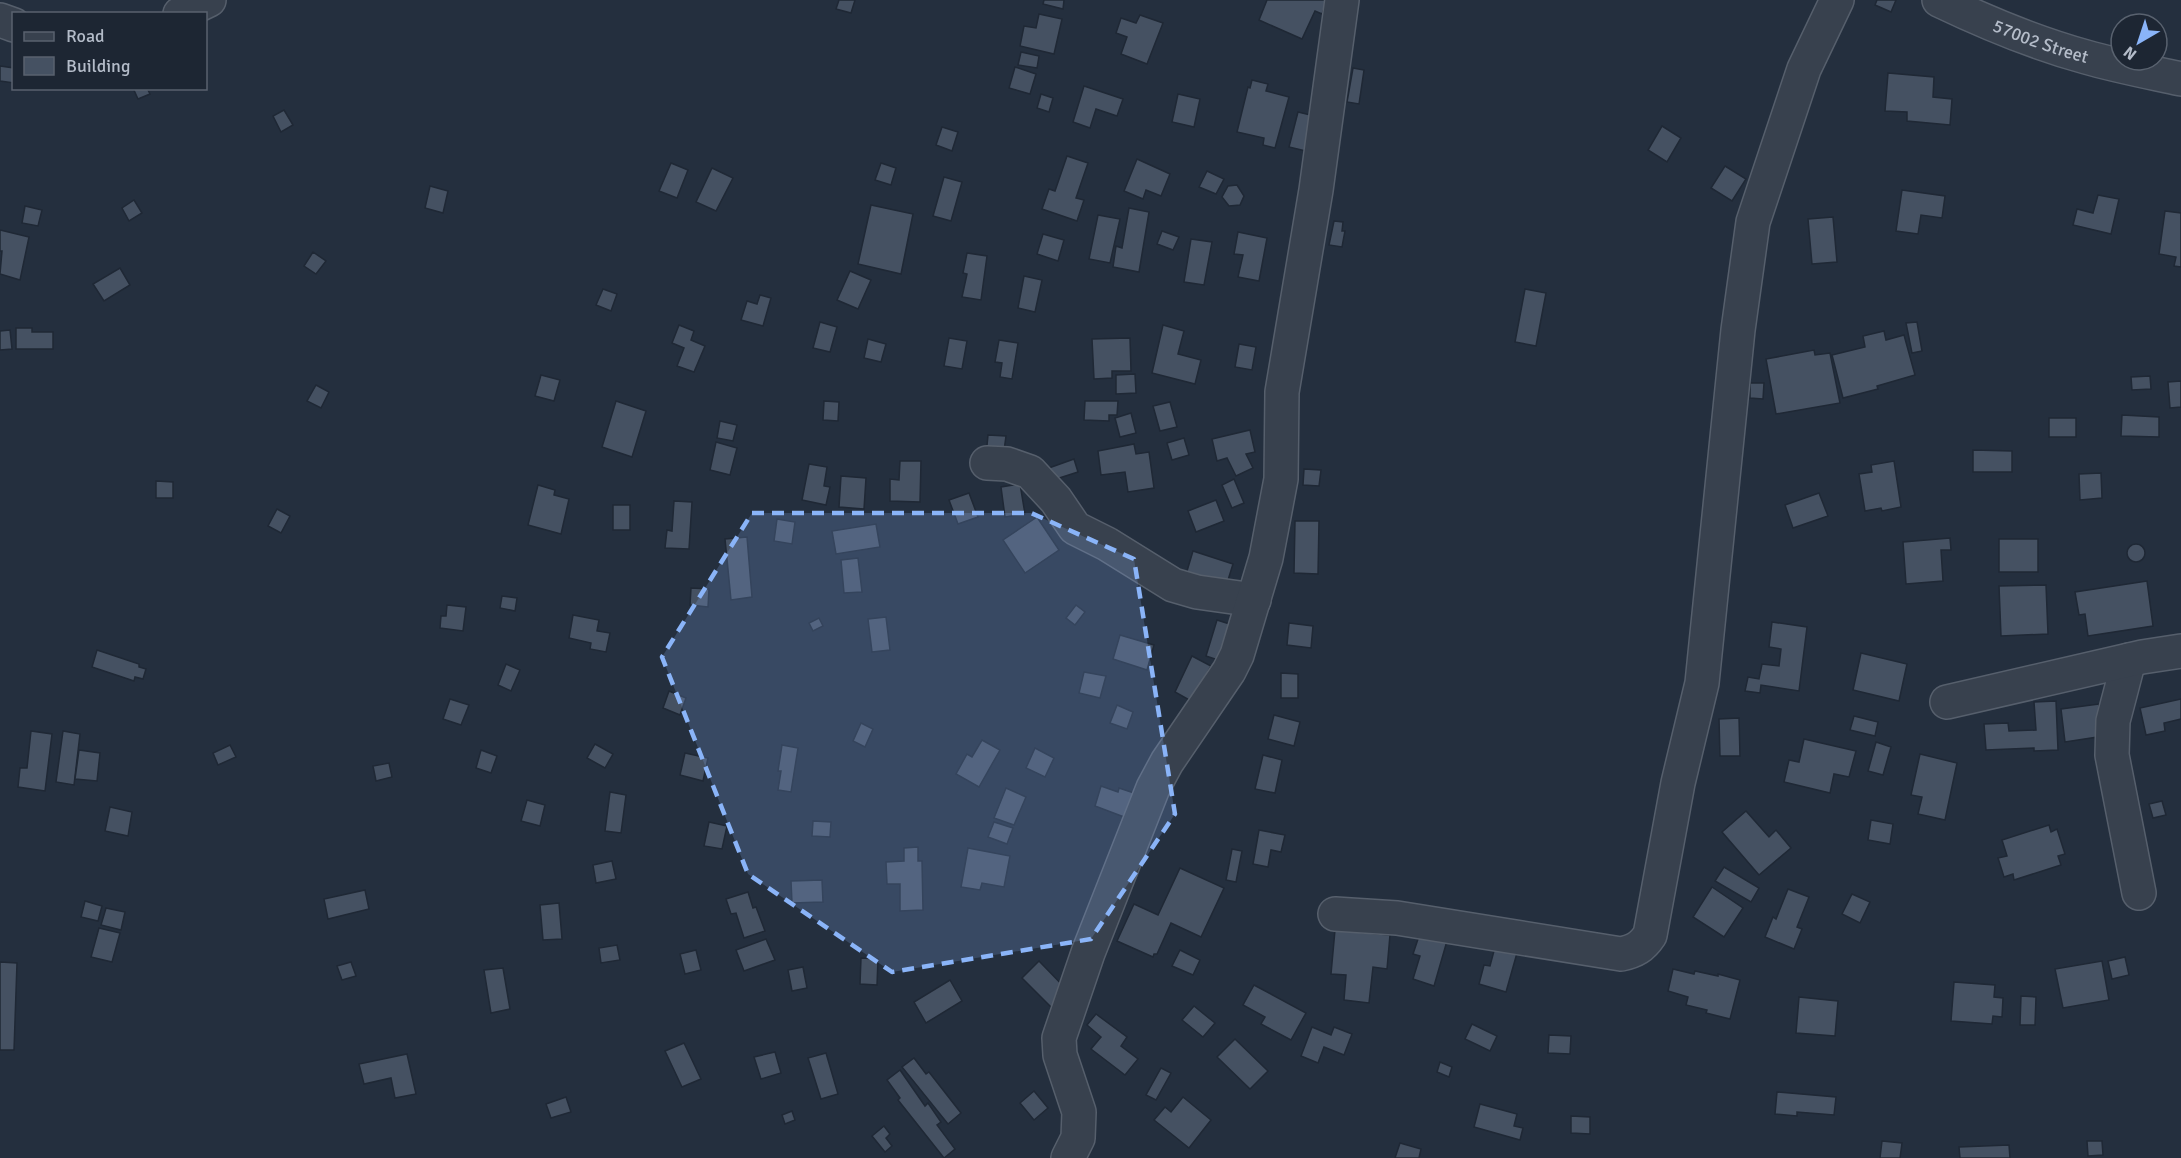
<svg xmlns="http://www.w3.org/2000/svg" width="2181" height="1158" font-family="Signika,sans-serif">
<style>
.building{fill:#455162;stroke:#1f2835;stroke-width:1.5}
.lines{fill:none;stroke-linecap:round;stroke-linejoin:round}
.minor-casing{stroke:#565f6c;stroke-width:36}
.tertiary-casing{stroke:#565f6c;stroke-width:36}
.minor{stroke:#38414e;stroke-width:33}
.tertiary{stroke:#38414e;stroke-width:33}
.marked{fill:#8ab4f8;fill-opacity:0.2;stroke:#8ab4f8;stroke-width:4.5;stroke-dasharray:12 8;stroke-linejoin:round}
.labels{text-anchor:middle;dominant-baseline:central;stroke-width:5;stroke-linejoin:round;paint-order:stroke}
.street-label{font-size:18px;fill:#b4bcc9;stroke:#1d2633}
</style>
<rect width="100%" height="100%" fill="#242f3e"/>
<g class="building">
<polygon points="839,0 855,0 851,13 836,9"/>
<polygon points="1044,0 1064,0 1063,9 1043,4"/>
<polygon points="1267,0 1325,0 1327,1 1322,14 1315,11 1302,39 1259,20"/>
<polygon points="1877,0 1896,0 1891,12 1875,5"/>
<polygon points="1039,14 1062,19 1054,54 1020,46 1024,26 1036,28"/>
<polygon points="1140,15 1163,23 1147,64 1121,54 1127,37 1116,33 1121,18 1136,23"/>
<polygon points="1021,52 1039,56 1037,68 1018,65"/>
<polygon points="0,66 14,68 14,83 0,81"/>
<polygon points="1015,67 1036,74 1030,94 1009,88"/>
<polygon points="1353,68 1364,70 1359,104 1347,102"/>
<polygon points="1888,73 1934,77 1933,97 1952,99 1950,125 1907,121 1907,112 1885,111"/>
<polygon points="1252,80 1268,84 1266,91 1289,97 1275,148 1263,145 1264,138 1237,132 1248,87 1250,88"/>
<polygon points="1084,86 1123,99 1117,116 1096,109 1090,128 1073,122"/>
<polygon points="133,88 147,88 150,94 138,99"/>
<polygon points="1041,94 1053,98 1049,112 1037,108"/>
<polygon points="1178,94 1200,99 1194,127 1172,122"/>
<polygon points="284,110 293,125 281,132 273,116"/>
<polygon points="1298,112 1319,117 1310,152 1289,147"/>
<polygon points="1662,126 1681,138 1667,162 1648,150"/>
<polygon points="942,127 958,132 952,151 936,145"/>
<polygon points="1067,156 1088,163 1076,198 1084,200 1077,221 1042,209 1049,189 1055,191"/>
<polygon points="1137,159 1170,174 1161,196 1146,190 1143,199 1124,191"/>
<polygon points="671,163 688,170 677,198 659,191"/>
<polygon points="881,163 896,168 891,185 875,180"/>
<polygon points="1725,166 1746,179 1732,201 1711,188"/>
<polygon points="712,168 733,178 716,211 696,202"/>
<polygon points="1207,171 1224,179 1216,194 1199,187"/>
<polygon points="944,177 962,182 951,221 933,216"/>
<polygon points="1237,185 1244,196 1240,205 1229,206 1222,197 1228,186"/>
<polygon points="430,186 448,191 443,213 425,208"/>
<polygon points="1902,190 1945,196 1942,218 1921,215 1918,234 1896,231"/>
<polygon points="2098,195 2119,199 2111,234 2073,225 2077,209 2093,213"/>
<polygon points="134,200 142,213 129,221 122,208"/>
<polygon points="871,205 913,214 901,274 858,264"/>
<polygon points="25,206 42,210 38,226 22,223"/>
<polygon points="1129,208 1149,212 1139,272 1113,267 1116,246 1122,248"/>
<polygon points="2165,211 2181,213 2181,267 2174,266 2176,257 2159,254"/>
<polygon points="1098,215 1120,219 1110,263 1089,259"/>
<polygon points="1833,217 1837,262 1812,264 1808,219"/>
<polygon points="1334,221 1343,222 1342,231 1345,231 1342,247 1329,245"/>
<polygon points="0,230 29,237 20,280 0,274 2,251 0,251"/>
<polygon points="1162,231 1179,237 1173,250 1157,244"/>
<polygon points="1238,232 1267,238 1259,281 1238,277 1243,255 1234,254"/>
<polygon points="1043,234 1064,240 1058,261 1037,254"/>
<polygon points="1191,239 1212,242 1204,285 1184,282"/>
<polygon points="313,252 326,261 316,274 304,266"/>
<polygon points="967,253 987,256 981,300 962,297 967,274 963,273"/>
<polygon points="120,268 130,285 104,301 93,284"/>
<polygon points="850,271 871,280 858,309 837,300"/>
<polygon points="1024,276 1042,280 1035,312 1018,308"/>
<polygon points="603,289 617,294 611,311 596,305"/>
<polygon points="1525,289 1546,293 1536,346 1515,342"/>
<polygon points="760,295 771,298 763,326 741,320 747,301 757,304"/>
<polygon points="820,322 837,327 830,352 813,348"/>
<polygon points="1917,322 1922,351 1912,353 1906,323"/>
<polygon points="679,325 694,331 691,340 705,346 694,372 677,366 684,348 672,343"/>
<polygon points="1163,325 1184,331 1178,354 1201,360 1195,384 1152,373"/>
<polygon points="16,328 32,328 32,332 53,332 53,349 16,349"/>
<polygon points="10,330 12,349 0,350 0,331"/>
<polygon points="1884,331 1886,340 1904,335 1915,375 1877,386 1878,389 1843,398 1832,355 1865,347 1863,336"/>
<polygon points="949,338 967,341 962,369 944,366"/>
<polygon points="1130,338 1131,371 1112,371 1112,378 1094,379 1092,339"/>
<polygon points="868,339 886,344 881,362 864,358"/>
<polygon points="999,340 1018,343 1012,379 1000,377 1002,363 995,362"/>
<polygon points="1239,344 1256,347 1252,370 1235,367"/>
<polygon points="1814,350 1815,355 1830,353 1840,403 1776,414 1766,359"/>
<polygon points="1135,374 1136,393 1116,394 1116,375"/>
<polygon points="541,375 560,380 554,401 535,396"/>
<polygon points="2150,376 2151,389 2132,390 2131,377"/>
<polygon points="2181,381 2181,407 2170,408 2168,382"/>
<polygon points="1750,383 1764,383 1763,399 1750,398"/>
<polygon points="316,385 329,392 321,408 307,401"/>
<polygon points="616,401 646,411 632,457 602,447"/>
<polygon points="824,401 839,402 838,421 823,420"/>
<polygon points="1085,401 1118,401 1117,415 1109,415 1109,421 1084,420"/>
<polygon points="1170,402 1177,427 1160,431 1153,406"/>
<polygon points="1131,413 1136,433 1120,437 1115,418"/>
<polygon points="2122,415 2159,417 2159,437 2121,436"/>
<rect x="2049" y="418" width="27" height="19"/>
<polygon points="720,421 737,425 733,441 717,438"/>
<polygon points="1250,430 1255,452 1246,454 1253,468 1236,476 1227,458 1217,461 1212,439"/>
<polygon points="988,435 1006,436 1003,458 986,456"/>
<polygon points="1184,438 1189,455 1172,460 1167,443"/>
<polygon points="716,442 737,448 730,475 710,470"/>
<polygon points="1134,444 1136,454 1149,452 1154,488 1128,492 1125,472 1101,475 1098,451"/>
<polygon points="1973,450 2012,451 2012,472 1973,472"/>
<polygon points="1074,459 1078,472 1050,481 1046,469"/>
<polygon points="900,461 921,461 920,502 890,501 890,479 899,480"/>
<polygon points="1894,461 1901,507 1882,511 1881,508 1865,511 1859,474 1872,472 1871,465"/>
<polygon points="809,464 827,467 824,486 830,487 826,505 802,500"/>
<polygon points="1304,469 1321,470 1319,486 1303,485"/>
<polygon points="2101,473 2102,498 2080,500 2079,474"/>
<polygon points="841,476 866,478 864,509 839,507"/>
<polygon points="1234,479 1244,503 1232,508 1222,485"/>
<polygon points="156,481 173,482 173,498 156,498"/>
<polygon points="1020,484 1025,514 1005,517 1001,487"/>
<polygon points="538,485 555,490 554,495 569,499 561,534 528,525"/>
<polygon points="969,493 978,517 958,524 949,500"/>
<polygon points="1819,493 1828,516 1793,528 1785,505"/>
<polygon points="1216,500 1224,521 1196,532 1188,511"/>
<polygon points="674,501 692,502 689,549 665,548 667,530 672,531"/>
<rect x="613" y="505" width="17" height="25"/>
<polygon points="277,509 290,516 281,533 268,526"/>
<polygon points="1037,517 1059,550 1025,573 1003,540"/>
<polygon points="777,519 795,522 792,544 774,541"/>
<polygon points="1295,521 1319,521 1318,574 1294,573"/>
<polygon points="876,524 880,547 836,554 832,531"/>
<polygon points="747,537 752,597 731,600 725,539"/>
<polygon points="1950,538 1951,550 1941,550 1943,581 1906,584 1903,542"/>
<rect x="1999" y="539" width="39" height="33"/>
<circle cx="2136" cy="553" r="9"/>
<polygon points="1193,551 1233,564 1224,593 1184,581"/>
<polygon points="858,558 862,592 844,593 841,560"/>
<polygon points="2147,581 2153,626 2088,636 2085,614 2079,615 2075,592"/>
<polygon points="2046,585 2048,634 2001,636 1999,586"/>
<polygon points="691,588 709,589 708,607 690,605"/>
<polygon points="502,596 517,598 515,611 500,608"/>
<polygon points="447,605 466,607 463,631 440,628 441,616 446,616"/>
<polygon points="1076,605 1085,612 1075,625 1066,618"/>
<polygon points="573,615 599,620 597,631 610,633 606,652 590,649 591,643 569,638"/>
<polygon points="886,617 890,650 872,652 868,619"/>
<polygon points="819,618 823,626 813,631 809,623"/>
<polygon points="1217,620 1239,627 1227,663 1206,656"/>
<polygon points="1772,622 1807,627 1799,691 1761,685 1760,693 1745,691 1748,677 1759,679 1762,664 1779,666 1781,649 1769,647"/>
<polygon points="1289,623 1313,626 1311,648 1287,645"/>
<polygon points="1120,635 1154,645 1147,670 1113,659"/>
<polygon points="97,650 139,664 139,667 146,669 143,679 135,677 134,681 92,667"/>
<polygon points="1861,653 1907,664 1899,701 1853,690"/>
<polygon points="1192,656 1211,666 1191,701 1175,692"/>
<polygon points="506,664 520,670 511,691 498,685"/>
<polygon points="1084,672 1106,676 1100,698 1079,693"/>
<polygon points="1281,673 1298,674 1298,698 1281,698"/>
<polygon points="669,691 686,698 680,715 663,708"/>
<polygon points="450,699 469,705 461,725 443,719"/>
<polygon points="2181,699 2181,719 2164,723 2165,731 2146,735 2140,708"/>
<polygon points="2056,701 2058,750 2034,751 2034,748 1986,750 1984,724 2008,723 2009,731 2036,730 2034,702"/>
<polygon points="2099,704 2104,736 2065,742 2061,709"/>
<polygon points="1117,705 1133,712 1127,729 1110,723"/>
<polygon points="1274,715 1300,722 1294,746 1268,739"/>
<polygon points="1854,716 1878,722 1875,736 1850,730"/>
<polygon points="1739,718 1740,756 1720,756 1719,719"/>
<polygon points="861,723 873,729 865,747 853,741"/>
<polygon points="31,731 52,734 45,791 18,787 20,768 27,768"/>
<polygon points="63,731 80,734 74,785 56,782"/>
<polygon points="1804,739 1856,751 1849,777 1834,774 1830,793 1784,782 1789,760 1799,762"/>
<polygon points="982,740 1000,750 979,787 956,774 967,754 972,757"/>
<polygon points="1876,742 1891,747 1883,775 1868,771"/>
<polygon points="595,744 613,754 605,768 587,758"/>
<polygon points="230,745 236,757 218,765 213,753"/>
<polygon points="782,745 798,748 791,792 778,790 781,771 778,771"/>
<polygon points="1035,748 1054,758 1045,777 1026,768"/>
<polygon points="79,750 100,753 97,781 75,779"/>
<polygon points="481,750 497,756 491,773 476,768"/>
<polygon points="685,753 708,758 703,781 680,775"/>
<polygon points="1920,754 1957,763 1945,820 1918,814 1922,797 1911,795"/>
<polygon points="1263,755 1282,760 1275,793 1255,789"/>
<polygon points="389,763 392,777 376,781 373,766"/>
<polygon points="1101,786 1118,792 1119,788 1140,795 1132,820 1095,806"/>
<polygon points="1006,788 1026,797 1014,825 994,818"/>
<polygon points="610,792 626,795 621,833 605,831"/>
<polygon points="527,800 545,805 540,826 521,821"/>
<polygon points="2162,801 2166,815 2153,818 2149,804"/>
<polygon points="110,807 132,812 128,836 105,831"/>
<polygon points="1746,811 1769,837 1776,830 1791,848 1759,875 1722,832"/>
<polygon points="1871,820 1893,824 1890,844 1868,840"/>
<polygon points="813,821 831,822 830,837 812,836"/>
<polygon points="709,822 727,826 722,849 704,846"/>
<polygon points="994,822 1013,828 1007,844 988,837"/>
<polygon points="2049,825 2051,832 2057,829 2065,854 2058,856 2061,865 2014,880 2013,874 2004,877 1998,858 2007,856 2002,840"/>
<polygon points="1259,830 1285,835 1281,852 1271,850 1268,867 1253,864"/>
<polygon points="918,847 918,861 922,861 923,910 900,911 900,884 887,884 886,862 904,861 904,848"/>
<polygon points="968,848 1010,856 1004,887 982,883 980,890 961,887"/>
<polygon points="1232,849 1242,851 1236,882 1226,880"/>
<polygon points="612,861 616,879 596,883 593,865"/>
<polygon points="1724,867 1759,888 1751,902 1715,881"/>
<polygon points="1180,868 1224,888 1201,937 1171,923 1157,954 1154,954 1153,957 1117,941 1134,904 1158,915"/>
<polygon points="822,880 823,902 792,903 791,881"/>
<polygon points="1712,887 1743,908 1724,937 1693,917"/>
<polygon points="1788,889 1809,897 1797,927 1802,929 1794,949 1765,937 1773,917 1776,919"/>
<polygon points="365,890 369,909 328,919 324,899"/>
<polygon points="748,892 753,908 756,907 765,931 744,938 736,913 731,914 726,899"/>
<polygon points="1852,894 1870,902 1860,923 1842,914"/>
<polygon points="85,901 102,906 98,921 81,917"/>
<polygon points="559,903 562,939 543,940 540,905"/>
<polygon points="106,908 125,912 121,930 101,925"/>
<polygon points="99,928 120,933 112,962 91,957"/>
<polygon points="1335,930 1390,935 1387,969 1373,967 1369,1003 1344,1000 1346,975 1331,974"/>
<polygon points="1420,933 1447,941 1434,986 1413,979 1420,956 1413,954"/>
<polygon points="766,939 775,960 744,971 736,950"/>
<polygon points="617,945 620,960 601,963 599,948"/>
<polygon points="1495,947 1517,953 1506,992 1479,984 1484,965 1490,966"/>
<polygon points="696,950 701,970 685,974 680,954"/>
<polygon points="1180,950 1200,960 1193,975 1172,966"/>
<polygon points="2125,957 2129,975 2112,979 2108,961"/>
<polygon points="861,958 878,959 877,985 860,984"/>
<polygon points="1039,961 1070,993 1053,1009 1022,978"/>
<polygon points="2102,961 2109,1000 2063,1008 2055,969"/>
<polygon points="0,962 17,963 14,1050 0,1050"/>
<polygon points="351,962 356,976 342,980 337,966"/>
<polygon points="803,967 807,988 792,991 788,970"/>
<polygon points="503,968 510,1009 491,1013 484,970"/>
<polygon points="1673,969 1694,974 1695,971 1718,976 1718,974 1740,980 1730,1019 1706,1013 1707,1010 1686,1005 1688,997 1668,991"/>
<polygon points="950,980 962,1001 926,1023 914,1002"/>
<polygon points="1954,982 1995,985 1994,997 2003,998 2002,1017 1993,1016 1992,1024 1951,1021"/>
<polygon points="1254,985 1306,1013 1291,1040 1261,1024 1265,1017 1243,1005"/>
<polygon points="2021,996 2036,997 2035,1025 2020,1025"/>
<polygon points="1799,997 1838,1001 1835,1036 1796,1033"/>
<polygon points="1194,1006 1215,1023 1203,1037 1182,1020"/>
<polygon points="1096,1014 1127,1037 1121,1046 1138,1059 1125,1075 1091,1049 1101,1037 1087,1025"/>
<polygon points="1472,1024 1497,1036 1490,1051 1465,1039"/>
<polygon points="1312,1027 1331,1035 1334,1027 1352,1034 1344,1055 1324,1047 1318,1063 1301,1056"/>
<polygon points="1549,1035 1571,1036 1570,1054 1548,1053"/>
<polygon points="1235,1039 1268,1071 1250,1089 1217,1057"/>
<polygon points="684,1043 701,1079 682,1087 665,1051"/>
<polygon points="775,1052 781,1073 761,1079 754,1057"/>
<polygon points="826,1053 838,1094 821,1099 808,1058"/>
<polygon points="407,1054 416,1094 395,1098 391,1078 364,1084 359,1064"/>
<polygon points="914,1058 926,1074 929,1072 961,1113 948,1124 902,1067"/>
<polygon points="1440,1062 1452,1067 1449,1077 1437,1072"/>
<polygon points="1161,1068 1171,1073 1156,1100 1146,1095"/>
<polygon points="900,1070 925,1106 928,1103 941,1122 937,1125 955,1149 944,1158 898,1100 900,1098 887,1080"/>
<polygon points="1034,1091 1048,1108 1034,1120 1020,1103"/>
<polygon points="1777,1092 1836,1097 1834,1115 1797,1112 1797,1116 1775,1114"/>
<polygon points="566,1097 571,1112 551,1118 546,1104"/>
<polygon points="1183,1097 1211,1120 1189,1148 1154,1120 1165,1107 1171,1112"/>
<polygon points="1480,1104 1517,1114 1514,1126 1523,1128 1520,1140 1474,1127"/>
<polygon points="792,1111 795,1120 785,1124 782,1115"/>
<polygon points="1571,1116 1590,1117 1590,1134 1571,1133"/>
<polygon points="884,1126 890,1134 886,1138 892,1146 885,1152 872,1136"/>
<polygon points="1882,1141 1902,1143 1900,1158 1880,1158"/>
<polygon points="2087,1141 2102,1141 2103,1155 2088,1156"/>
<polygon points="1400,1143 1421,1149 1419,1158 1395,1158"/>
<polygon points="2009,1145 2010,1158 1960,1158 1959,1147"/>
</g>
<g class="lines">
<defs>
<g id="minor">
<polyline points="180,14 209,0"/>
<polyline points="0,20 14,25"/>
<polyline points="987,463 1007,464 1030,472 1056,500 1075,528 1107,544 1173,585 1197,592 1254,600"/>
<polyline points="2129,660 2113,721 2112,755 2139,893"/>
<polyline points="1947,702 2142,657 2181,651"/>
<path d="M1335 914 1397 918 1621 954C1635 951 1642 947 1650 935L1678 783 1702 683 1738 330 1753 222 1804 69 1837 0"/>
<polyline points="1068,1158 1078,1138 1079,1112 1060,1055 1059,1038 1088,953 1153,788 1167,762 1229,671 1237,655 1266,558 1281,479 1282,392 1316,190 1342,0"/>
</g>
<g id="tertiary">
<path id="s1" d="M1939 0C1987 23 2035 43 2086 57 2117 66 2149 72 2181 79"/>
</g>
</defs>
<use href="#minor" class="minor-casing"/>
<use href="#tertiary" class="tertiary-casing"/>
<use href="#minor" class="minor"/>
<use href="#tertiary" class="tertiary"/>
</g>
<path class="marked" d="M752 513H1031L1134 559 1175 814 1091 939 892 972 748 874 662 657Z"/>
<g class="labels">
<g class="street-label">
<text stroke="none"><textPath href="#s1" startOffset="110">57002 Street</textPath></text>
</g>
</g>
<rect x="12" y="12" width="195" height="78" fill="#1d2633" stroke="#59626f" stroke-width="1.5"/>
<rect x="24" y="32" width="30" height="9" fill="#38414e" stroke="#59626f" stroke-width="1.5"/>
<text x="66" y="42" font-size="18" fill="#b4bcc9">Road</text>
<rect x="24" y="57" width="30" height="18" fill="#455162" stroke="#59626f" stroke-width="1.5"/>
<text x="66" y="72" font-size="18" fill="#b4bcc9">Building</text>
<g transform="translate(2139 42) rotate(219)"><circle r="28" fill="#1d2633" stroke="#59626f" stroke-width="1.5"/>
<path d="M0-4.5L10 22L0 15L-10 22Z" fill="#8ab4f8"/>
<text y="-9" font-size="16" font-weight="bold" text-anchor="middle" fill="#b4bcc9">N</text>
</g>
</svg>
